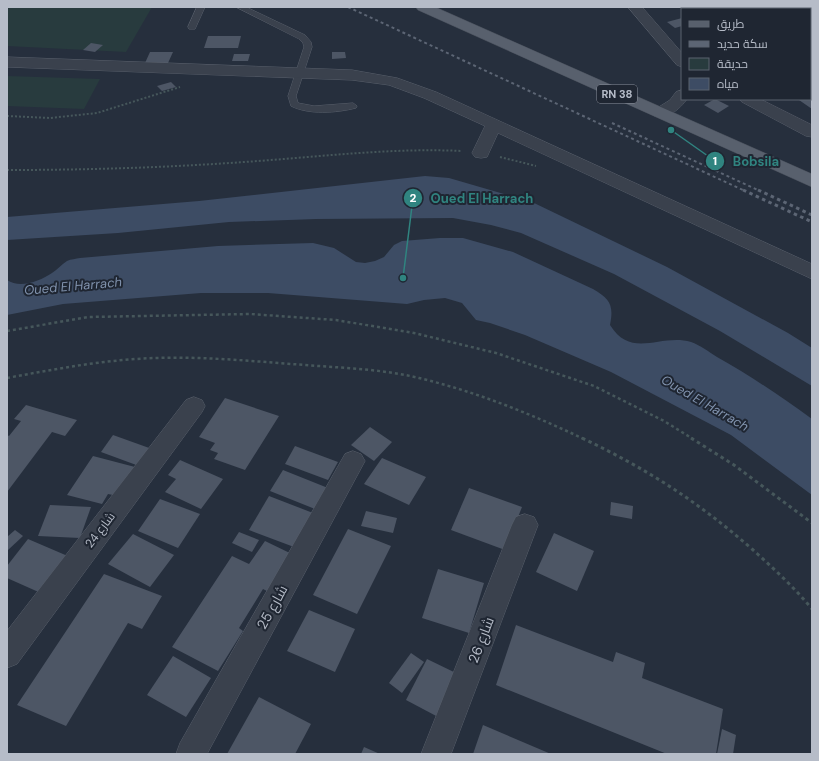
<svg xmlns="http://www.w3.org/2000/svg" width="819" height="761" font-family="'DM Sans',Cairo,sans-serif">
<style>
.green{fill:#283b3e}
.water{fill:#3d4c64}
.building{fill:#4d5665}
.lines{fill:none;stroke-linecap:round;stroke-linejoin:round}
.lane-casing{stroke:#585f6b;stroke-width:1}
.street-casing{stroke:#585f6b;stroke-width:1}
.primary-casing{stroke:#434a56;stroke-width:1}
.path-far2{stroke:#46575b;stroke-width:2;stroke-dasharray:2 2;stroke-linecap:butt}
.path-far1{stroke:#46575b;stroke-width:2.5;stroke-dasharray:3 3;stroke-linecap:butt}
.path{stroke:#46575b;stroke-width:3;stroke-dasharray:3.5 3.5;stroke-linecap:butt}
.lane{fill:#3a414d;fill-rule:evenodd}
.street{fill:#3a414d;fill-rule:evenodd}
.primary{fill:#58606d;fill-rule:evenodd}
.rail-far1{stroke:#5c6574;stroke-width:2;stroke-dasharray:3 3;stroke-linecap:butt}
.rail{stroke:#5c6574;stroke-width:3;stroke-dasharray:3.5 3.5;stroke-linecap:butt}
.labels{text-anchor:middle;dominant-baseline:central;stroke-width:4;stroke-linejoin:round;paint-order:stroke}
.shield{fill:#1f2632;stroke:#898f9b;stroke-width:1}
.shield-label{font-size:11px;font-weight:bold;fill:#b6bcc8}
.street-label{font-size:12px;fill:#b6bcc8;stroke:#1f2632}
.water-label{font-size:13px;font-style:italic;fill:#8092ad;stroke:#1f2632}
.near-street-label{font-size:14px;fill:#b6bcc8;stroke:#1f2632}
.leader{fill:none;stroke:#308480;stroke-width:1.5}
.callout-dot{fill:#308480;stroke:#1f2632;stroke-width:1.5}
.mark-label{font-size:12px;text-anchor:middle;font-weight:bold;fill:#fff}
.callout-label{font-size:13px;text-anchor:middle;font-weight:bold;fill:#308480;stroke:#1f2632;stroke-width:4;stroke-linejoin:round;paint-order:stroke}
</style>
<rect width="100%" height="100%" fill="#262f3d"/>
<g class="green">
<polygon points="7,7 152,7 126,52 7,46"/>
<polygon points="7,76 100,79 84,109 7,106"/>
</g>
<g class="water">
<polygon points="425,176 449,178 532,202 667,267 788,333 812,348 812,386 720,331 614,274 521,233 491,225 453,218 316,219 229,222 118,233 7,240 7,217 199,201"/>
<path d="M440 238H463L513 252 593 289C610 299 614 305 610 325 632 360 660 333 691 342 700 345 709 352 717 357 751 376 780 396 812 419V495L731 435 611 372 525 335 490 323 476 320 462 303 445 298 424 300 407 304 268 293H201L63 304 7 315V280C20 289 40 281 52 273 57 270 62 264 67 261 71 259 76 259 80 258L218 246 313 243 334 248 356 262 365 263 375 261 384 257 394 245 402 241Z"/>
</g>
<g class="building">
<polygon points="682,18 682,26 675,28 667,22"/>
<polygon points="208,36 241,36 238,48 204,48"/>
<polygon points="91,43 103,45 95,52 83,50"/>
<polygon points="150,52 173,52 168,63 145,63"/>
<polygon points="332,52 345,52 346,58 332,59"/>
<polygon points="234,54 250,54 248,61 232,61"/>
<polygon points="171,82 176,87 162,91 157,86"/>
<polygon points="812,95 812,109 799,100 810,99 810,96"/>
<polygon points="715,99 729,106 718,113 704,105"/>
<polygon points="225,398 279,416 245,470 214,459 218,453 210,450 215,443 199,437"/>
<polygon points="26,405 77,420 65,436 52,432 7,492 7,435 9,436 21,421 14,419"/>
<polygon points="370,427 392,442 374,461 351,445"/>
<polygon points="113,435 152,449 139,466 101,452"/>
<polygon points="295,446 338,462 328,480 285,464"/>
<polygon points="93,456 135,467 118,496 108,494 102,504 67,495"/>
<polygon points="382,458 426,477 409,505 364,484"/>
<polygon points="180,460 223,479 201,509 165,492 176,479 168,475"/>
<polygon points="283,470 328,488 315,509 270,491"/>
<polygon points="469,488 522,507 505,550 451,530"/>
<polygon points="269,496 313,513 294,547 249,530"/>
<polygon points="160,499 200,514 178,548 138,531"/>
<polygon points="611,502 633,506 632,519 610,515"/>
<polygon points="50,505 91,507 80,538 38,536"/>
<polygon points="366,511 397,518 393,533 361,526"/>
<polygon points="348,529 391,546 357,614 313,595"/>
<polygon points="15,530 23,536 7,551 7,537"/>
<polygon points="239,532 259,540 252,552 232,543"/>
<polygon points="554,533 594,551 577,591 536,572"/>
<polygon points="133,534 174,555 150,587 108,564"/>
<polygon points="28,539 70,557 43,594 7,578 7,566"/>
<polygon points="265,541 296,556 273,594 263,589 239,628 243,631 218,671 172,647 232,556 249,564"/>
<polygon points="438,569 484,583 469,633 422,618"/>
<polygon points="104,574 162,596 142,629 128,623 66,726 17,705"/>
<polygon points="309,610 355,629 335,672 287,651"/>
<polygon points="516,625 613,662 616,652 645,663 642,678 723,709 716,754 667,754 496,685"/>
<polygon points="411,653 424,662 402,693 389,683"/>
<polygon points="173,656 211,678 186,717 147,695"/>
<polygon points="427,659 460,675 440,718 406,700"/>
<polygon points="259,697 311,724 295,754 227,754"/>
<polygon points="483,725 551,754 473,754"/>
<polygon points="722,729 736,735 733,754 717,754"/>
<polygon points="364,747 380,754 361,754"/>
</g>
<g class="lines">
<defs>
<g id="lane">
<polygon points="197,7 205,7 195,29 189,29 188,27"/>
<path d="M236 7H246L305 35 311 42 312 47 296 96 298 103 314 106 353 103 357 106 356 108C336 113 309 115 291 106L288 96 304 47 303 43 299 39Z"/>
</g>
<g id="street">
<polygon points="628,7 642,7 682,53 682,67 677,65"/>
<polygon points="730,7 747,7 748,9 731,9"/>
<rect x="810" y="37" width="2" height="9"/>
<polygon points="7,57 352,70 397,78 436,92 812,264 812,279 498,133 487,157 481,158 475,157 472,153 485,126 424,98 389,85 352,80 7,67"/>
<path d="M682 90V99H687C680 109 667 120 654 116L652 113 654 110 670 100 676 92Z"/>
<polygon points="740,99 760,99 812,125 812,137 806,136 742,102"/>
<polygon points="194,397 202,400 205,406 202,412 17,664 7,668 7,631 186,400"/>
<polygon points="353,451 361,454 365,461 207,754 176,754 180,743 345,454"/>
<polygon points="525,514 534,517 538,525 451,754 421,754 512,525 516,517"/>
</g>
<polygon id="primary" points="416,7 435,7 812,174 812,187 418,10"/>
</defs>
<use href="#lane" class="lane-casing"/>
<use href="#street" class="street-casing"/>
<use href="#primary" class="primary-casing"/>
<g class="path-far2">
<polyline points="7,116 50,118 97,113 180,87"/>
<polyline points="500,157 536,166"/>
<path d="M7 170C95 170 183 167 271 160 335 155 398 148 462 151"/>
</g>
<g class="path-far1">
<polyline points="7,331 88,317 250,314 336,320 414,333 496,353 594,386 664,421 693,439"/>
<path d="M7 378C50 370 92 362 136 359 193 355 249 361 305 365 343 368 382 369 419 378 477 392 531 414 584 439"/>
</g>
<g class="path">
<path d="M582 438C647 469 697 501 752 549 773 568 794 587 812 609"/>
<polyline points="691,438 734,465 812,523"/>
</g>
<use href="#lane" class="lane"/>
<use href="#street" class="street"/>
<use href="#primary" class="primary"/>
<g class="rail-far1">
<polyline points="348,7 745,191"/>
<polyline points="612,123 760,191"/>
</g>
<g class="rail">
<polyline points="743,190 812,222"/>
<polyline points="758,190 812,215"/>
</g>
</g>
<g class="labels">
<rect class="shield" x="597" y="85" width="40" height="18" rx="3"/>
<g class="shield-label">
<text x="617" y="94">RN 38</text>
</g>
<g class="street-label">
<text transform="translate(100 530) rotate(-53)">شارع 24</text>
</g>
<g class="water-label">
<text transform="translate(73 286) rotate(-5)">Oued El Harrach</text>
<text transform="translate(705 403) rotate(30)">Oued El Harrach</text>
</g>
<g class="near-street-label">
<text transform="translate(272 607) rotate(-61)">شارع 25</text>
<text transform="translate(481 640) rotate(-69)">شارع 26</text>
</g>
</g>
<path class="leader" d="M671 130L715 161M403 278L413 198"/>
<g class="callout-dot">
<circle cx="671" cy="130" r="4"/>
<circle cx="403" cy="278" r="4"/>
<circle cx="715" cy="161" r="10"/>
<circle cx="413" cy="198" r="10"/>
</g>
<g class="mark-label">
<text x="715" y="165">1</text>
<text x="413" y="202">2</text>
</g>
<g class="callout-label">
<text x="756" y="166">Bobsila</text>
<text x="482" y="203">Oued El Harrach</text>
</g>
<rect width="819" height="761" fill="none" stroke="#b6bcc8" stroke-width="16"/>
<rect x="681" y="8" width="130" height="92" fill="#1f2632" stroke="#5b626e"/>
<rect x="689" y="21" width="20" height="6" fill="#58606d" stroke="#5b626e"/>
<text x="717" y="28" font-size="12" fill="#b6bcc8">طريق</text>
<rect x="689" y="41" width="20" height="6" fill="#5c6574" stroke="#5b626e"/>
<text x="717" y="48" font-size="12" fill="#b6bcc8">سكة حديد</text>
<rect x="689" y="58" width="20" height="12" fill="#283b3e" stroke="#5b626e"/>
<text x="717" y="68" font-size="12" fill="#b6bcc8">حديقة</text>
<rect x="689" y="78" width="20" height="12" fill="#3d4c64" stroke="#5b626e"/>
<text x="717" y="88" font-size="12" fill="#b6bcc8">مياه</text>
</svg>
